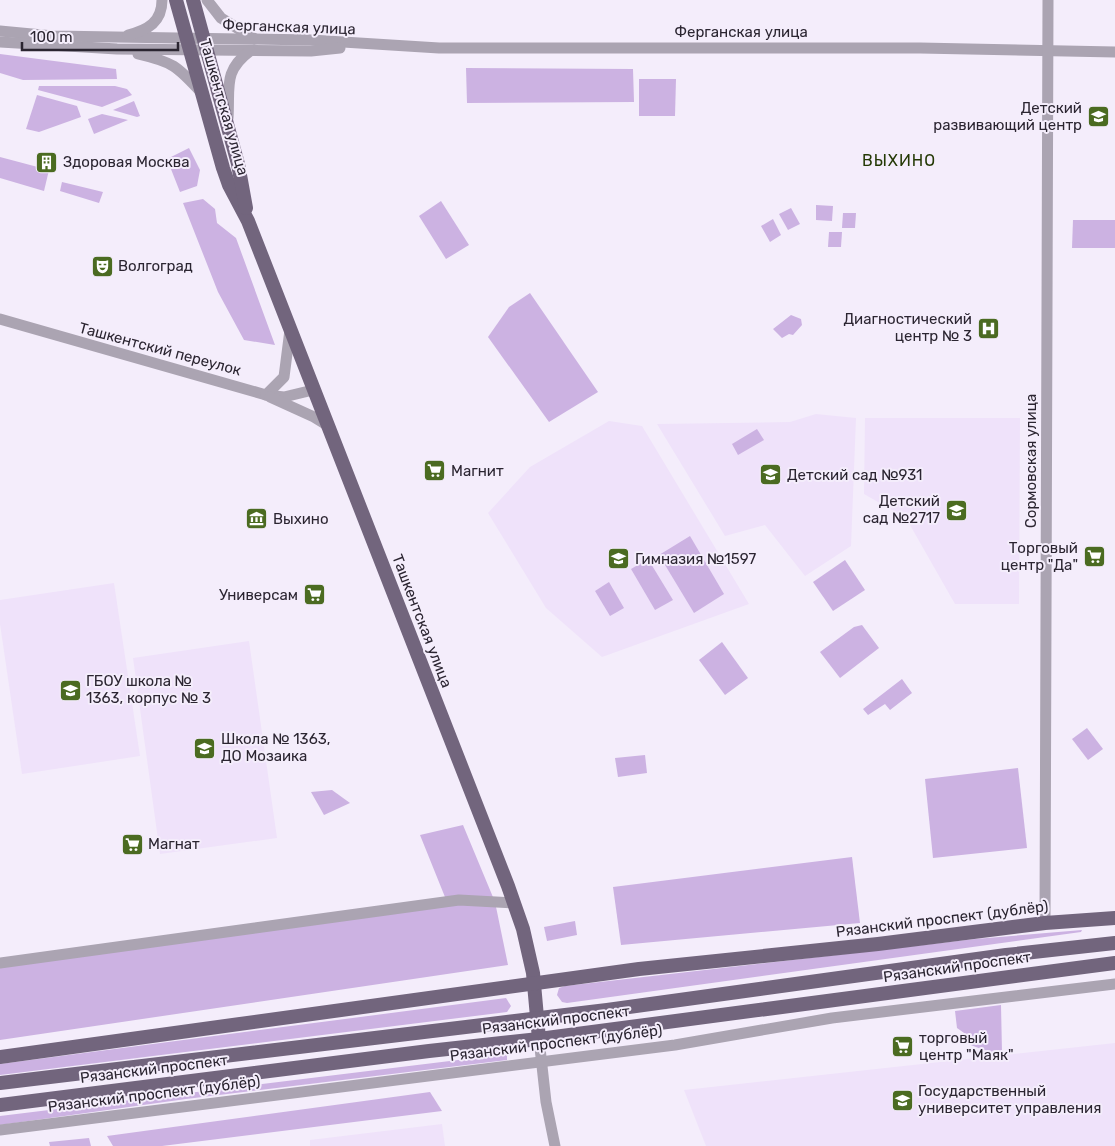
<svg xmlns="http://www.w3.org/2000/svg" width="1115" height="1146" font-family="Rubik,sans-serif">
<style>
.built{fill:#efe2fa}
.green{fill:#ccb2e2}
.lines{fill:none;stroke-linecap:round;stroke-linejoin:round}
.minor{stroke:#aba4b2;stroke-width:11}
.major{stroke:#72657d;stroke-width:14}
.labels{text-anchor:middle;dominant-baseline:central;stroke-width:4;stroke-linejoin:round;paint-order:stroke}
.street-label{font-size:15px;fill:#2b2531;stroke:#f4edfb}
.poi-label{font-size:15px;fill:#2b2531;stroke:#f4edfb;text-anchor:start}
.neighbourhood-label{font-size:16px;letter-spacing:1px;fill:#243905;stroke:#f4edfb}
</style>
<rect width="100%" height="100%" fill="#f4edfb"/>
<g class="built">
<polygon points="816,414 856,418 851,546 805,576 765,525 725,536 657,424 790,422"/>
<polygon points="865,418 1020,418 1019,604 955,604 906,518 864,494"/>
<polygon points="609,421 642,426 749,604 602,657 546,608 488,513 530,467"/>
<polygon points="114,583 140,756 22,774 0,624 0,600"/>
<polygon points="249,641 277,838 160,854 133,658"/>
<polygon points="1115,1043 1115,1146 706,1146 684,1090"/>
<polygon points="442,1124 445,1146 310,1146 310,1140"/>
</g>
<g class="green">
<polygon points="0,54 116,69 117,79 23,80 0,73"/>
<polygon points="466,68 633,69 634,102 467,103"/>
<polygon points="639,79 676,79 675,116 639,116"/>
<polygon points="39,86 115,86 127,89 132,95 102,107 38,90"/>
<polygon points="37,95 77,106 81,117 39,132 26,129"/>
<polygon points="134,101 140,116 137,117 113,110"/>
<polygon points="102,114 128,120 94,134 88,119"/>
<polygon points="189,148 200,170 197,186 180,192 167,159"/>
<polygon points="0,157 49,170 44,191 0,178"/>
<polygon points="62,182 103,192 99,203 60,191"/>
<polygon points="203,199 215,209 217,223 236,238 275,345 244,340 218,292 183,203"/>
<polygon points="441,201 469,245 446,259 419,216"/>
<polygon points="816,205 833,206 832,221 816,220"/>
<polygon points="791,208 800,224 788,230 779,214"/>
<polygon points="843,213 856,213 855,228 842,228"/>
<polygon points="773,219 781,235 770,242 761,226"/>
<polygon points="1073,220 1115,220 1115,248 1072,248"/>
<polygon points="829,232 842,232 841,247 828,247"/>
<polygon points="530,293 598,392 549,422 488,337 509,307"/>
<polygon points="791,315 801,319 802,325 793,335 789,334 782,338 773,329"/>
<polygon points="757,429 764,440 738,455 732,444"/>
<polygon points="690,536 724,594 694,613 659,555"/>
<polygon points="648,559 673,600 655,610 631,569"/>
<polygon points="845,560 865,590 833,611 813,582"/>
<polygon points="609,582 624,608 610,616 595,591"/>
<polygon points="862,625 879,648 840,678 820,652 854,627"/>
<polygon points="722,642 748,678 725,695 699,660"/>
<polygon points="902,679 912,693 890,710 885,704 868,715 863,709"/>
<polygon points="1087,728 1103,749 1088,760 1072,739"/>
<polygon points="645,755 647,773 618,777 615,758"/>
<polygon points="1018,768 1027,848 933,858 925,779"/>
<polygon points="332,790 350,803 324,815 311,792"/>
<polygon points="463,825 495,902 508,965 0,1040 0,966 447,902 420,835"/>
<polygon points="852,857 860,923 621,945 613,887"/>
<polygon points="575,921 577,935 547,941 544,927"/>
<polygon points="1082,930 1081,932 567,1003 562,1002 557,995 559,988 565,986 975,939"/>
<polygon points="506,998 511,1006 507,1012 0,1075 0,1064"/>
<polygon points="1001,1005 1002,1052 992,1053 968,1044 967,1035 957,1028 955,1011"/>
<polygon points="507,1054 507,1060 186,1099 0,1125 0,1116"/>
<polygon points="430,1092 442,1111 162,1146 113,1146 107,1136"/>
<polygon points="89,1138 91,1146 50,1146 49,1142"/>
</g>
<g class="lines">
<g class="minor">
<polyline points="207,0 221,18 255,39"/>
<polyline points="0,31 53,36 311,40 439,48 920,48 1115,52"/>
<path d="M128 35C148 30 162 22 162 0"/>
<polyline points="0,42 117,49 311,51 340,48"/>
<path d="M138 54C173 62 177 66 201 92"/>
<path d="M228 118C230 87 223 71 250 51"/>
<polyline points="0,319 266,395 284,397 313,390"/>
<polyline points="266,395 284,377 290,330"/>
<polyline points="270,397 314,417 327,425"/>
<polyline points="1045,923 1048,0"/>
<polyline points="0,963 459,900 514,903"/>
<polyline points="539,1039 546,1102 555,1146"/>
<polyline points="0,1130 675,1045 832,1018 1115,984"/>
</g>
<g class="major">
<polyline points="176,0 223,168 229,185 248,221 508,886 523,929 533,973 539,1039"/>
<polyline points="193,0 238,164 246,208"/>
<polyline points="0,1057 639,969 878,944 1045,923 1115,918"/>
<polyline points="0,1083 607,1010 1006,955 1115,943"/>
<polyline points="0,1105 429,1051 539,1039 1115,963"/>
</g>
</g>
<defs>
<symbol id="school-square" viewBox="-11 -11 22 22"><rect x="-9" y="-9" width="18" height="18" rx="4" fill="#4b6b21" stroke="#f4edfb"/><path d="M0-5L7-2L0 1L-7-2ZM-4 1L0 2.5L4 1V4Q0 6-4 4Z" fill="#fff"/></symbol>
<symbol id="building-square" viewBox="-11 -11 22 22"><rect x="-9" y="-9" width="18" height="18" rx="4" fill="#4b6b21" stroke="#f4edfb"/><path d="M-4-6H4V6H1V3H-1V6H-4ZM-2.5-4.3h1.7v1.8h-1.7ZM.8-4.3h1.7v1.8H.8ZM-2.5-1h1.7V.8h-1.7ZM.8-1h1.7V.8H.8Z" fill="#fff"/></symbol>
<symbol id="theatre-square" viewBox="-11 -11 22 22"><rect x="-9" y="-9" width="18" height="18" rx="4" fill="#4b6b21" stroke="#f4edfb"/><path d="M-5-5.5Q0-4 5-5.5V0Q5 5 0 6Q-5 5-5 0ZM-3.3-2.5H-1v1.5H-3.3ZM1-2.5H3.3v1.5H1ZM-2.8 1Q0 5.5 2.8 1Z" fill="#fff"/></symbol>
<symbol id="hospital-square" viewBox="-11 -11 22 22"><rect x="-9" y="-9" width="18" height="18" rx="4" fill="#4b6b21" stroke="#f4edfb"/><path d="M-5-5h3v3.5h4V-5h3V5h-3V1.5h-4V5h-3Z" fill="#fff"/></symbol>
<symbol id="supermarket-square" viewBox="-11 -11 22 22"><rect x="-9" y="-9" width="18" height="18" rx="4" fill="#4b6b21" stroke="#f4edfb"/><path d="M-6-5.5h2.5l.6 2H6L4.5 2H-2.5L-4.4-4H-6ZM-1.5 3.2a1.3 1.3 0 1 0 .1 0ZM3 3.2a1.3 1.3 0 1 0 .1 0Z" fill="#fff"/></symbol>
<symbol id="museum-square" viewBox="-11 -11 22 22"><rect x="-9" y="-9" width="18" height="18" rx="4" fill="#4b6b21" stroke="#f4edfb"/><path d="M0-6L6-3V-2H-6V-3ZM-5-1h2V3h-2ZM-1-1h2V3h-2ZM3-1h2V3H3ZM-6 4H6V6H-6Z" fill="#fff"/></symbol>
<symbol id="university-square" viewBox="-11 -11 22 22"><rect x="-9" y="-9" width="18" height="18" rx="4" fill="#4b6b21" stroke="#f4edfb"/><path d="M0-5L7-2L0 1L-7-2ZM-4 1L0 2.5L4 1V4Q0 6-4 4Z" fill="#fff"/></symbol>
</defs>
<g fill-rule="evenodd">
<use href="#school-square" x="1086" y="104" width="25" height="25"/>
<use href="#building-square" x="34" y="150" width="25" height="25"/>
<use href="#theatre-square" x="90" y="254" width="25" height="25"/>
<use href="#hospital-square" x="976" y="316" width="25" height="25"/>
<use href="#supermarket-square" x="422" y="458" width="25" height="25"/>
<use href="#school-square" x="758" y="462" width="25" height="25"/>
<use href="#school-square" x="944" y="498" width="25" height="25"/>
<use href="#museum-square" x="244" y="506" width="25" height="25"/>
<use href="#supermarket-square" x="1082" y="544" width="25" height="25"/>
<use href="#school-square" x="606" y="546" width="25" height="25"/>
<use href="#supermarket-square" x="302" y="582" width="25" height="25"/>
<use href="#school-square" x="58" y="678" width="25" height="25"/>
<use href="#school-square" x="192" y="736" width="25" height="25"/>
<use href="#supermarket-square" x="120" y="832" width="25" height="25"/>
<use href="#supermarket-square" x="890" y="1034" width="25" height="25"/>
<use href="#university-square" x="890" y="1088" width="25" height="25"/>
</g>
<g class="labels">
<g class="street-label">
<text transform="translate(289 27) rotate(2)">Ферганская улица</text>
<text x="741" y="32">Ферганская улица</text>
<text transform="translate(224 107) rotate(74)">Ташкентская улица</text>
<text transform="translate(160 349) rotate(15)">Ташкентский переулок</text>
<text transform="translate(1031 461) rotate(-90)">Сормовская улица</text>
<text transform="translate(422 621) rotate(69)">Ташкентская улица</text>
<text transform="translate(942 919) rotate(-7)">Рязанский проспект (дублёр)</text>
<text transform="translate(957 967) rotate(-8)">Рязанский проспект</text>
<text transform="translate(556 1020) rotate(-7)">Рязанский проспект</text>
<text transform="translate(556 1043) rotate(-7)">Рязанский проспект (дублёр)</text>
<text transform="translate(154 1069) rotate(-7)">Рязанский проспект</text>
<text transform="translate(154 1094) rotate(-7)">Рязанский проспект (дублёр)</text>
</g>
<g class="poi-label">
<text x="1082" y="108" text-anchor="end">Детский<tspan x="1082" dy="17">развивающий центр</tspan></text>
<text x="63" y="162">Здоровая Москва</text>
<text x="118" y="266">Волгоград</text>
<text x="972" y="319" text-anchor="end">Диагностический<tspan x="972" dy="17">центр № 3</tspan></text>
<text x="451" y="471">Магнит</text>
<text x="787" y="475">Детский сад №931</text>
<text x="940" y="501" text-anchor="end">Детский<tspan x="940" dy="17">сад №2717</tspan></text>
<text x="273" y="519">Выхино</text>
<text x="1078" y="548" text-anchor="end">Торговый<tspan x="1078" dy="17">центр "Да"</tspan></text>
<text x="635" y="559">Гимназия №1597</text>
<text x="298" y="595" text-anchor="end">Универсам</text>
<text x="86" y="681">ГБОУ школа №<tspan x="86" dy="17">1363, корпус № 3</tspan></text>
<text x="221" y="739">Школа № 1363,<tspan x="221" dy="17">ДО Мозаика</tspan></text>
<text x="148" y="844">Магнат</text>
<text x="919" y="1038">торговый<tspan x="919" dy="17">центр "Маяк"</tspan></text>
<text x="918" y="1091">Государственный<tspan x="918" dy="17">университет управления</tspan></text>
</g>
<g class="neighbourhood-label">
<text x="899" y="160">ВЫХИНО</text>
</g>
</g>
<path d="M22 42v8h156v-8" fill="none" stroke="#2b2531" stroke-width="2.5"/>
<text x="30" y="42" font-size="15" fill="#2b2531" stroke="#f4edfb" stroke-width="4" paint-order="stroke">100 m</text>
</svg>
